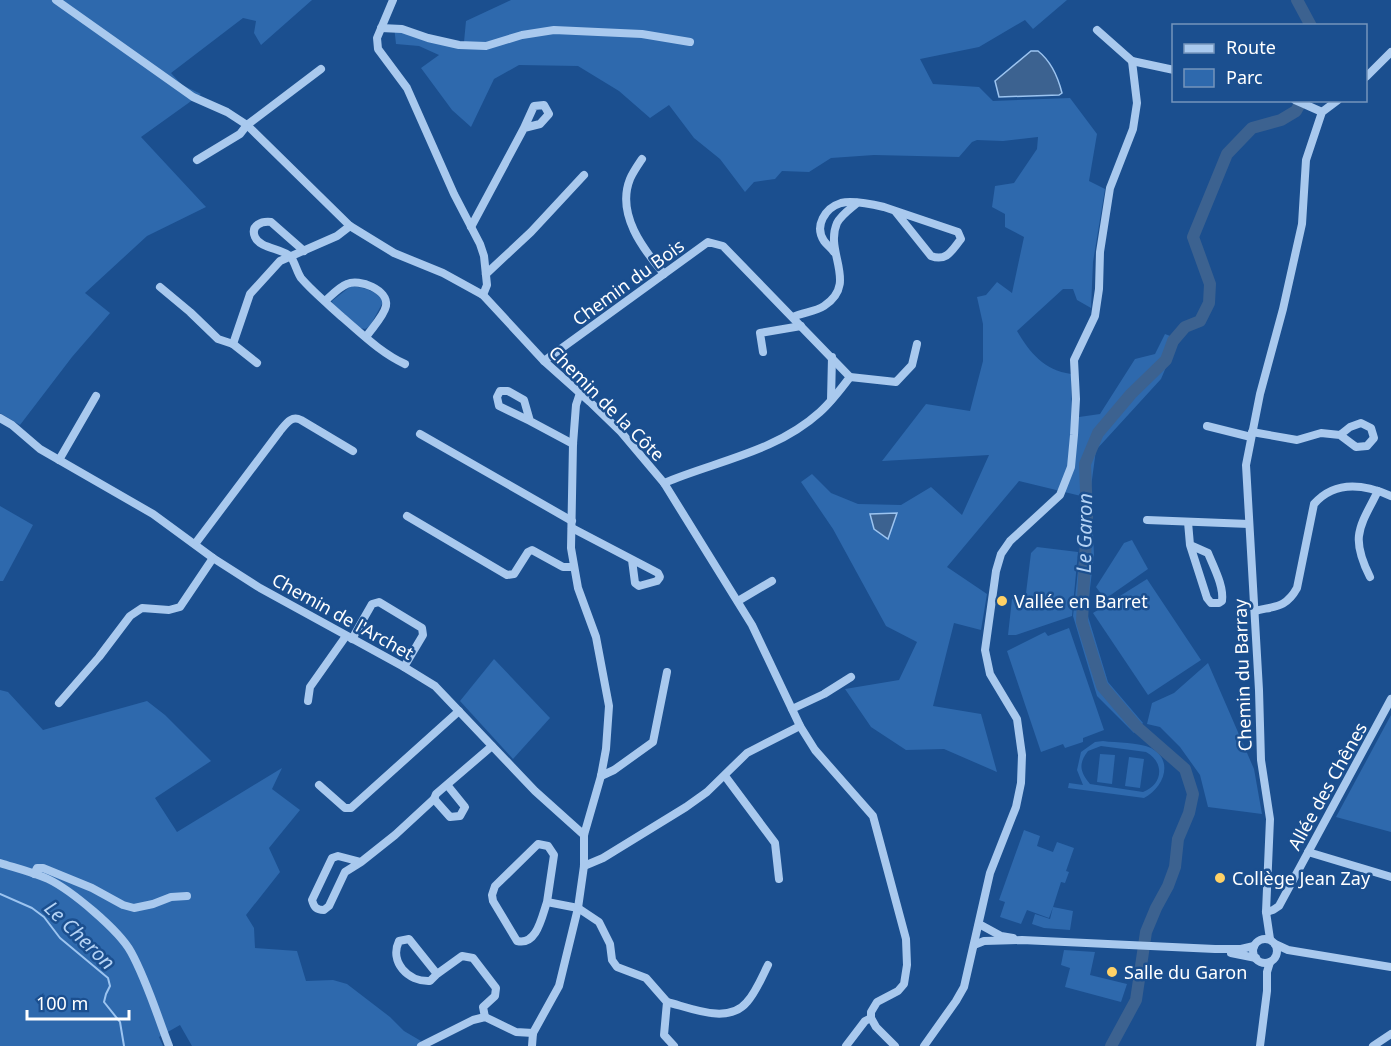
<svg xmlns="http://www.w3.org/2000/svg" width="1391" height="1046" font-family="'Noto Sans',sans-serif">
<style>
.green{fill:#2e69ad;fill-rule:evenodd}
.water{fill:#3c6290;stroke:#9cc4f0;stroke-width:1.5}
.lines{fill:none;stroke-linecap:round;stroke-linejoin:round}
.stream{stroke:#9cc4f0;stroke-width:2}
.river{stroke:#3c6290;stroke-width:12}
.minor{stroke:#a9c9ee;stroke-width:8}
.poi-dot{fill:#ffd166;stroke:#1b4f8f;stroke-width:2}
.labels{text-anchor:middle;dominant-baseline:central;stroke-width:5;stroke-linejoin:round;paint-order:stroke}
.street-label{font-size:18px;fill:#fff;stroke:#1b4f8f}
.poi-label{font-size:18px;fill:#fff;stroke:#1b4f8f;text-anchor:start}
.water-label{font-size:20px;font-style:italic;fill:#b5d3f5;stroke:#1b4f8f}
</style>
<rect width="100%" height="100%" fill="#1b4f8f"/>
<g class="green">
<polygon points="0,0 312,0 261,45 254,33 256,21 243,18 171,73 182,85 201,94 141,137 206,207 147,236 85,293 110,313 72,357 20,425 0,413"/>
<path d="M511 0H1067L1033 29 1025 20 979 47 920 59 933 84 979 87 993 101 1070 98 1097 134 1089 181 1105 189 1093 262 1091 308 1077 300 1073 289H1063L1017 331C1030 353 1044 370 1071 374L1072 418 1100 414 1135 359 1155 354 1165 334 1178 339 1161 379 1096 450 1091 487 1094 555 1087 613 1108 682 1143 723 1134 733 1097 696 1073 616 1080 552 1081 496 1019 481 947 567 987 594 981 630 954 623 933 706 981 714 997 772 944 749 906 750 871 727 845 689 899 680 917 642 886 626 833 529 801 482 812 474 831 493 858 504 901 505 931 487 962 515 989 455 882 461 926 404 970 411 983 361V324L977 297 986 295 997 282 1012 293 1024 237 1005 227V214L992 207 995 186 1014 183 1037 149 1038 137 1003 141 977 140 972 142 959 157 874 155 831 158 809 172 782 171 775 179 754 182 745 192 720 159 694 138 669 105 650 118 619 91 578 66 519 65 494 79 471 127 452 110 421 68 439 55 419 46 396 44 394 26 437 38 464 42 466 21Z"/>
<path d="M351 286C362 287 378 291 383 302L370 326 365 329 360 328 333 305 332 301Z"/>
<polygon points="0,506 33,525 3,581 0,581"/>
<polygon points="1132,540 1148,569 1105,599 1096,587 1124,543"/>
<polygon points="1037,547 1078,552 1072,616 1016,635 1008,635 1012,599 1025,601 1031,553"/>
<polygon points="1147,579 1201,660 1148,695 1093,613"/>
<polygon points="1069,628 1104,730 1083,738 1083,742 1065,748 1063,744 1041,752 1007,651 1045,632 1048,636"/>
<polygon points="494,659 550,718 513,759 460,701"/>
<polygon points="1208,663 1254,769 1262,814 1208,807 1200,775 1180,747 1160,727 1147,724 1152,703 1174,693"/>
<polygon points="0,690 8,692 43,730 147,701 165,715 211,761 155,798 177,832 282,768 272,789 300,810 269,848 280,872 246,915 254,928 255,948 297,951 306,981 333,980 347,984 390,1017 404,1031 421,1041 417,1046 192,1046 180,1025 159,1037 163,1046 0,1046"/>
<polygon points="1391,715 1391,832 1336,817"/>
<path d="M1103 741C1117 743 1138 742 1151 748 1175 761 1163 788 1144 798L1068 788 1069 783 1083 785 1077 770 1081 752 1095 742ZM1101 746 1146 752C1165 762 1163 785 1143 792L1090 784C1080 772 1078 764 1088 751Z"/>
<polygon points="1100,754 1115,755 1112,784 1097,782"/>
<polygon points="1129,757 1144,759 1140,788 1125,786"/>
<polygon points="1024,830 1040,836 1037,846 1053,852 1057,842 1074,848 1066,871 1069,872 1065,883 1061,882 1053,907 1073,911 1070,930 1044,928 1032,924 1035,914 1050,919 1053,907 1049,918 1027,910 1021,924 1000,917 1005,902 999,900"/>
<polygon points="1064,950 1095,952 1090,975 1127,984 1121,1002 1065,987 1070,968 1061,965"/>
</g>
<g class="water">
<path d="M1031 51H1038C1052 62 1058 77 1062 93L1059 95 999 97 995 81Z"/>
<polygon points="897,513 888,539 874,529 870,514"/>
</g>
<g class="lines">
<polyline class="stream" points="0,894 32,908 44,917 60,938 108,978 110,986 106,994 104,1002 120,1022 124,1046"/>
<g class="river">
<polyline points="1297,0 1311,26"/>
<polyline points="1111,1046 1136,1000 1146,932 1156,908 1168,886 1175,867 1178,839 1189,813 1193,794 1185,769 1137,727 1102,686 1082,622 1087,516 1085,464 1098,433 1131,394 1166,360 1173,341 1185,327 1200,321 1209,303 1210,284 1193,237 1227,154 1252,128 1281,120 1296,111 1302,100"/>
</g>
<g class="minor">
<polyline points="56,0 193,97 227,112 247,125 350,226 394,253 443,273 483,295 544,361 590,402 621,432 664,483 752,625 800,726 815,750 873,816 906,939 907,965 904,984 898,991 877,1002 871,1012 871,1018"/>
<polyline points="393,0 377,38 378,49 407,88 454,194 480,244 484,256 487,285 483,295"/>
<polyline points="381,28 402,29 428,38 459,45 486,46 522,35 554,30 642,34 690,42"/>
<polyline points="1097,30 1132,61 1174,70"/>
<polyline points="1366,77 1391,52"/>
<polyline points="1295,100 1322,112"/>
<path d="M642 159C638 165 633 172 630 179 616 214 643 249 664 274"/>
<polyline points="197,160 240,134 247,125 321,69"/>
<polyline points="471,227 524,128 540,124 549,114 544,105 534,106 524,128"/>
<path d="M304 251 271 222C262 221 250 225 255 237 260 249 283 248 291 257 295 263 297 272 301 278 313 292 329 305 342 317 362 334 381 353 405 364"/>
<path d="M834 252C831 248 827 245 824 241 814 226 825 208 841 203 853 200 871 204 884 207L958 232 961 239C952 250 947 262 931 256L895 211"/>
<polyline points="486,274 531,232 584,175"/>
<polyline points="160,287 190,312 218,339 233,344 257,363"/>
<path d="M325 301C331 296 339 287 347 284 359 278 389 290 386 306 384 316 372 328 366 337"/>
<path d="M793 317C803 312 815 312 824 306 859 283 824 253 837 223 841 215 850 209 857 203"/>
<polyline points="233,344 250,294 280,261 337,236 350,226"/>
<polyline points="763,352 760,333 801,326"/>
<path d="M544 361 708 242 723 246 850 377C841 389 831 402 820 412 776 452 716 461 664 483"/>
<polyline points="850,377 896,382 912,365 917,344"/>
<polyline points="831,400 832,357"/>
<polyline points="0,418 12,425 40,449 153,514 213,558 260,588 404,667 435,686 535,791 584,835"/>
<polyline points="530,421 499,406 497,397 500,391 508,391 524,400 530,421 573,444"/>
<polyline points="1207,426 1251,437"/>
<polyline points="1252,432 1297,440 1321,433 1340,435 1356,447 1367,446 1374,438 1371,428 1361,423 1350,427 1340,435"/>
<polyline points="420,434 572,521"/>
<polyline points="59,460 96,396"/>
<polyline points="407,516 507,575 514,574 528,552 532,550 563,567 573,567"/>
<polyline points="1147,520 1249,524"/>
<path d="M1188 522 1190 545 1208 553C1214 568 1224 586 1222 601L1219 603H1211L1207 598 1190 545"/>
<polyline points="572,528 658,573 660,577 657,581 639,586 635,583 632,560"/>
<path d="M195 544 280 431C286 424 291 415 301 420L353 451"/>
<path d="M1370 577C1350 537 1359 528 1378 491"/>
<polyline points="738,601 772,581"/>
<path d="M1255 611C1275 606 1286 608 1297 588L1314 504C1335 480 1364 484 1391 496"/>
<polyline points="352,639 372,604 379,602 422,628 423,635 404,667"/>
<polyline points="308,701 310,687 346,636"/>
<polyline points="59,703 99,657 130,616 142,608 169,610 180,607 213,558"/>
<polyline points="792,709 824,694 851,677"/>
<polyline points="601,776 614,770 653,742 667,672"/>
<polyline points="725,776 775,843 779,879"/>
<polyline points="319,785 345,808 351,808 459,711"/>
<polyline points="434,799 450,817 460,816 465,807 448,786"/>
<polyline points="1308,852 1391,877"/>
<path d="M361 862 345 872 329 906 324 910C316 910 314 907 312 900L332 858 338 856 361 862 395 835 434 799 436 794 492 746"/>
<path d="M0 863C16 868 33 872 48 879 71 890 119 930 131 952 147 981 157 1015 169 1046"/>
<polyline points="584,866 603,858 686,807 707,792 747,753 800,726"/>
<polyline points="34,874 37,868 43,868 92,888 123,905 134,908 153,904 171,897 187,896"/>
<path d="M547 902C542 916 537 946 517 941L493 901 492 895 495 886 538 844 548 846 554 855 547 902 578 908 599 922 610 944 612 960 617 967 646 978 667 1002 664 1035 674 1046"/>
<polyline points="1266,912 1273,910 1279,906 1391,699"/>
<polyline points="979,924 1001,936 1013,938"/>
<circle cx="1265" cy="951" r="12"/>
<polyline points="1270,939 1266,912 1270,819 1261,760 1259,690 1246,465 1260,394 1283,309 1302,224 1306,160 1322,112 1338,100"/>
<polyline points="1275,944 1288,950 1391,967"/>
<polyline points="974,945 984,941 1022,940 1215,949 1241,949 1254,946"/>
<polyline points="1231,953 1256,958"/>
<path d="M437 974 430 981C408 982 389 962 399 941L409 939 437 974 462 956 473 958 496 988 495 996 483 1007 485 1017"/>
<path d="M667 1002C691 1008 728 1025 747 1002 756 992 762 977 768 965"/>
<polyline points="871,1018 876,1027 895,1046"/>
<polyline points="533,1033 559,986 578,908 584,866 584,835 601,776 606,749 609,706 596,637 578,588 571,548 573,444 576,405 580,393"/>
<polyline points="421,1046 473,1020 485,1017 516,1032 533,1033"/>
<polyline points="532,1046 533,1033"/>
<polyline points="846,1046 865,1021 871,1018"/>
<polyline points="924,1046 956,1001 964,987 990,873 1016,807 1021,783 1022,755 1017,719 990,674 985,650 996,571 1001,554 1010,541 1060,495 1071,467 1074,435 1076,399 1074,360 1095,316 1099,289 1100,252 1110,188 1133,129 1137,103 1132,61"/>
<polyline points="1260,1046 1267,991 1267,972 1270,962"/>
<polyline points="1373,1046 1391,1034"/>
</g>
</g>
<g class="poi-dot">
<circle cx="1002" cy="601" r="6"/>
<circle cx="1220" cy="878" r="6"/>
<circle cx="1112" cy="972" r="6"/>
</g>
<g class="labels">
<g class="street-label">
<text transform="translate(628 282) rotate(-36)">Chemin du Bois</text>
<text transform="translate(607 403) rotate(45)">Chemin de la Côte</text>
<text transform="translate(343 616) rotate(29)">Chemin de l'Archet</text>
<text transform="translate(1242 675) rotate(-92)">Chemin du Barray</text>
<text transform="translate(1327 786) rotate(-61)">Allée des Chênes</text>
</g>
<g class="poi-label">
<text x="1014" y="601">Vallée en Barret</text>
<text x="1232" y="878">Collège Jean Zay</text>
<text x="1124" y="972">Salle du Garon</text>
</g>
<g class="water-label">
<text transform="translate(1084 533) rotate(-89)">Le Garon</text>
<text transform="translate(80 935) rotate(44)">Le Cheron</text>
</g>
</g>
<rect x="1172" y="24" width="195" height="78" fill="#1b4f8f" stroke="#7695bc" stroke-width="1.5"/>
<rect x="1184" y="44" width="30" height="9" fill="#a9c9ee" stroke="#7695bc" stroke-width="1.5"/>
<text x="1226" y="54" font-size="18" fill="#ffffff">Route</text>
<rect x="1184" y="69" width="30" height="18" fill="#2e69ad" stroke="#7695bc" stroke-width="1.5"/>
<text x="1226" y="84" font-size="18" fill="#ffffff">Parc</text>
<path d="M27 1010v9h102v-9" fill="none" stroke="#ffffff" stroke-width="3"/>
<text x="36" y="1010" font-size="18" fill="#ffffff" stroke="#1b4f8f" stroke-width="4.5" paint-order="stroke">100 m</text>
</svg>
